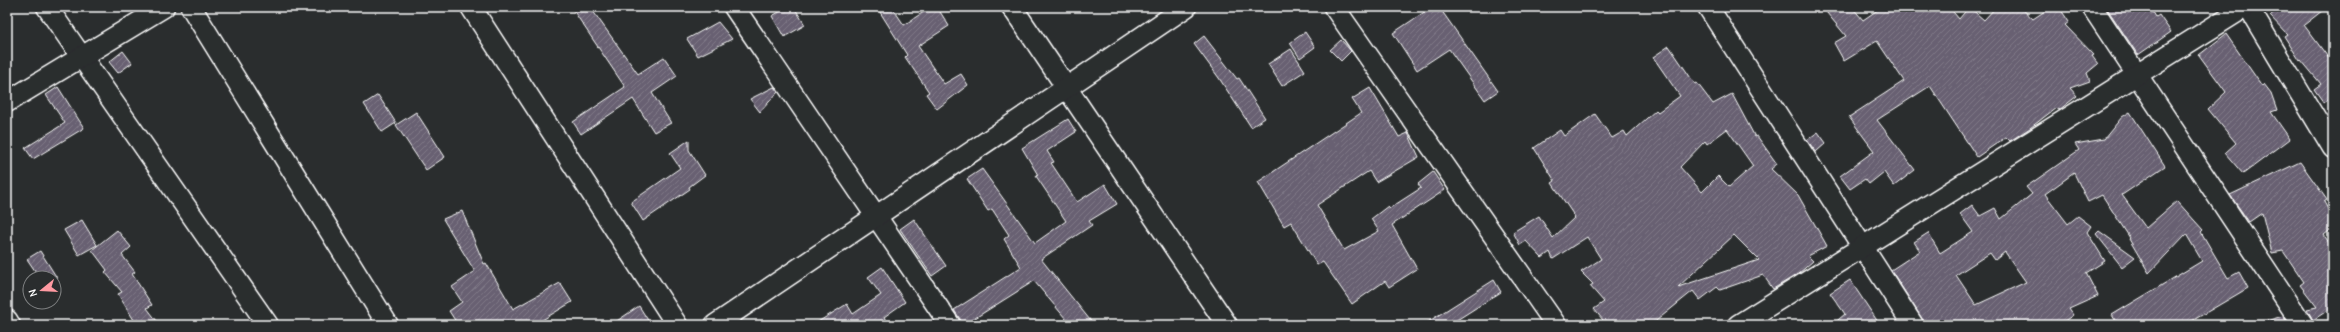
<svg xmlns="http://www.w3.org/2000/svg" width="2340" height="332" font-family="'Comic Neue',sans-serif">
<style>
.building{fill:url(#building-hatch);stroke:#fff;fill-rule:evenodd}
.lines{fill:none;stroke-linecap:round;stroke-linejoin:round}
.minor-casing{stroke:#fff;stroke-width:23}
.minor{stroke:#2a2d2e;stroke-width:20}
</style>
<defs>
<pattern id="building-hatch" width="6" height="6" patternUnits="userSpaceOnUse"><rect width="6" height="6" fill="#686172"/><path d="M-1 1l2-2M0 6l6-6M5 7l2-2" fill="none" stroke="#7f7987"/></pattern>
</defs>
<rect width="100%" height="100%" fill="#2a2d2e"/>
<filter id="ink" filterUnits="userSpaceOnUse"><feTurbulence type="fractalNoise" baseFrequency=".025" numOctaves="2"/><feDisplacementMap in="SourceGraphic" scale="8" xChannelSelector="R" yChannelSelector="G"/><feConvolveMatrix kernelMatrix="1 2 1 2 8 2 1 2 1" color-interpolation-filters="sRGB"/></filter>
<g filter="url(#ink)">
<g class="building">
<polygon points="571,7 590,7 638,74 664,57 677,76 652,93 671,123 654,132 633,99 581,134 573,122 625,87"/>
<polygon points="788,7 794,7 805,25 784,37 772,16"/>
<polygon points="880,7 892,7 904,25 931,7 937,7 949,26 918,46 944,84 961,74 968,85 937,109 926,94 929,92 905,57 907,55 878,9"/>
<polygon points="1432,7 1439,7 1498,91 1485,100 1449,49 1417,70 1393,33"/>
<polygon points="1822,7 1852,7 1863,20 1882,7 1949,7 1959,19 1969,7 1984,20 1996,7 2020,7 2033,19 2051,7 2059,7 2069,22 2065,25 2094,55 2092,56 2098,64 2087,73 2090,81 2070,88 2077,96 2059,110 2056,108 2030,128 2010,141 2006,137 1977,157 1930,86 1877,120 1915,170 1894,186 1884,172 1869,184 1865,179 1850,189 1840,176 1874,151 1849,117 1904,81 1877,41 1844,61 1834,43 1846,36"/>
<polygon points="2106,7 2150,7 2156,17 2159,15 2171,32 2138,55"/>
<polygon points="2280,7 2327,7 2304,25 2333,64 2333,99 2331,97 2324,103 2314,89 2321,84 2301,60 2300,61 2284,36 2287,34 2270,16"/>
<polygon points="718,22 732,39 698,56 687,39"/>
<polygon points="1305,32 1315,47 1300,58 1290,43"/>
<polygon points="2226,34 2262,86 2264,84 2271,93 2277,110 2271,112 2290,139 2243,174 2225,153 2236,143 2208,109 2226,92 2199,55"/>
<polygon points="1204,36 1237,79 1239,78 1265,118 1251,127 1219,78 1194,44"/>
<polygon points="1341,40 1351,51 1341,61 1330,50"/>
<path d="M1669 46 1695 84 1697 83 1713 104 1732 94 1755 137 1757 136 1777 164 1771 169 1798 195 1827 246 1808 256 1813 261 1798 274 1773 289 1763 275 1720 290 1717 287 1700 300 1693 291 1651 325H1607L1594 309 1604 302 1590 286 1593 284 1581 272 1601 259 1587 237 1553 259 1550 252 1542 258 1526 241 1520 245 1513 232 1539 216 1553 238 1575 217 1552 183 1555 181 1534 148 1560 130 1564 136 1595 114 1612 138 1624 131 1627 136 1656 110 1658 112 1680 96 1653 57ZM1727 129 1753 166 1729 187 1718 176 1702 192 1680 167 1705 141 1707 144ZM1734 235 1759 260 1678 287Z"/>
<polygon points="1291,49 1305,71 1282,86 1268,64"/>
<polygon points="123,51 132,63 118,73 109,62"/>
<polygon points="58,87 84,128 33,159 25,148 65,123 46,95"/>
<polygon points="774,87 778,92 760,112 750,99"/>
<polygon points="1370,88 1399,137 1408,133 1419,157 1376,182 1369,171 1317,205 1344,250 1379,231 1371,219 1388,206 1390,208 1421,188 1418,184 1433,172 1445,190 1392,225 1417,269 1389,287 1385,281 1352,304 1323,262 1317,265 1291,222 1284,226 1258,182 1361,113 1352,99"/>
<polygon points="378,95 396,123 382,132 364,104"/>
<polygon points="416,112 445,157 426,170 396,125"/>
<path d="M2130 112 2165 166 2122 195 2146 228 2177 201 2203 230 2201 232 2228 278 2239 272 2248 288 2185 325H2118L2112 315 2202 261 2186 234 2149 273 2129 239 2130 238 2102 195 2088 202 2074 173 2045 194 2068 224 2078 216 2091 226 2087 232 2105 261 2086 273 2098 296 2069 309 2073 315 2059 325H1926L1891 270 1920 251 1914 242 1928 233 1940 253 1973 232 1960 214 1972 205 1980 216 1995 208 2001 219 2032 194 2026 187 2079 150 2075 144 2104 139 2122 117ZM2005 252 2026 282 1976 305 1956 275 1990 253 1995 260Z"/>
<polygon points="1068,119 1076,132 1047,151 1054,162 1051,163 1077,202 1105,184 1117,204 1089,221 1092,225 1041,259 1094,325 1071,325 1034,281 964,325 954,310 1021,267 1004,239 1009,235 992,209 988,211 967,179 982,169 1035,243 1066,221 1036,176 1038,175 1022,148"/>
<polygon points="1818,132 1826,143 1816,152 1807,140"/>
<polygon points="689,140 689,150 705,175 689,187 690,189 643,221 631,202 680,168 670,153"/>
<polygon points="2300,162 2327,200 2324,202 2333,218 2333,228 2324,235 2333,249 2333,307 2313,320 2307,309 2317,307 2300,285 2304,282 2283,251 2272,253 2262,213 2249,222 2230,195"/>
<polygon points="462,211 484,264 486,263 513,309 560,283 572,302 534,325 458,325 449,311 462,302 452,287 474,272 474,270 443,219"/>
<polygon points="914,219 946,266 932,276 900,229"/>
<polygon points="82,220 97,245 79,255 64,230"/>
<polygon points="117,230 131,247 122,255 135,272 132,274 152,305 147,308 160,325 137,325 118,294 122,292 105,272 107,270 92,250"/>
<polygon points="2099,231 2135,257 2122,267 2096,234"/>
<polygon points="40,251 57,278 40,278 27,259"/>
<polygon points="882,267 905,302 884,317 889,325 813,325 847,304 853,314 881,295 868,277"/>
<polygon points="1494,280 1501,292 1449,325 1423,325"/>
<polygon points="1850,280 1880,325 1832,325 1845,314 1830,293"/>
<polygon points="639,306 651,325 611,325"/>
<polygon points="2283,316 2289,325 2267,325 2266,321"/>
</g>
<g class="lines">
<defs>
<g id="minor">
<polyline points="47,7 268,325"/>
<polyline points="191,7 388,325"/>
<polyline points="471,7 677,325"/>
<polyline points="734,7 950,325"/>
<polyline points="1012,7 1227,325"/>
<polyline points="1334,7 1556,325"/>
<polyline points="1708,7 1913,325"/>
<polyline points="2092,7 2303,325"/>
<polyline points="2248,7 2333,148"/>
<polyline points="7,102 164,7"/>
<polyline points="7,320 10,325"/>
<polyline points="715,325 1186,7"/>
<polyline points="1738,325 2245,7"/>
</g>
</defs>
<use href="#minor" class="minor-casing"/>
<use href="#minor" class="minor"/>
</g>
</g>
<rect width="2340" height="332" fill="none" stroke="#2a2d2e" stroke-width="24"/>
<rect x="12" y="12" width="2316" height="308" fill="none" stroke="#fff" stroke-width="1.5" filter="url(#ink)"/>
<g transform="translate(42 290) rotate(252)"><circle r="19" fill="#2a2d2e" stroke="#7f8182"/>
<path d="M0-3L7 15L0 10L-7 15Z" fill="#ff9aa2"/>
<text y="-6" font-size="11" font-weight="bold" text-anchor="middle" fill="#ffffff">N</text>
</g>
</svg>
